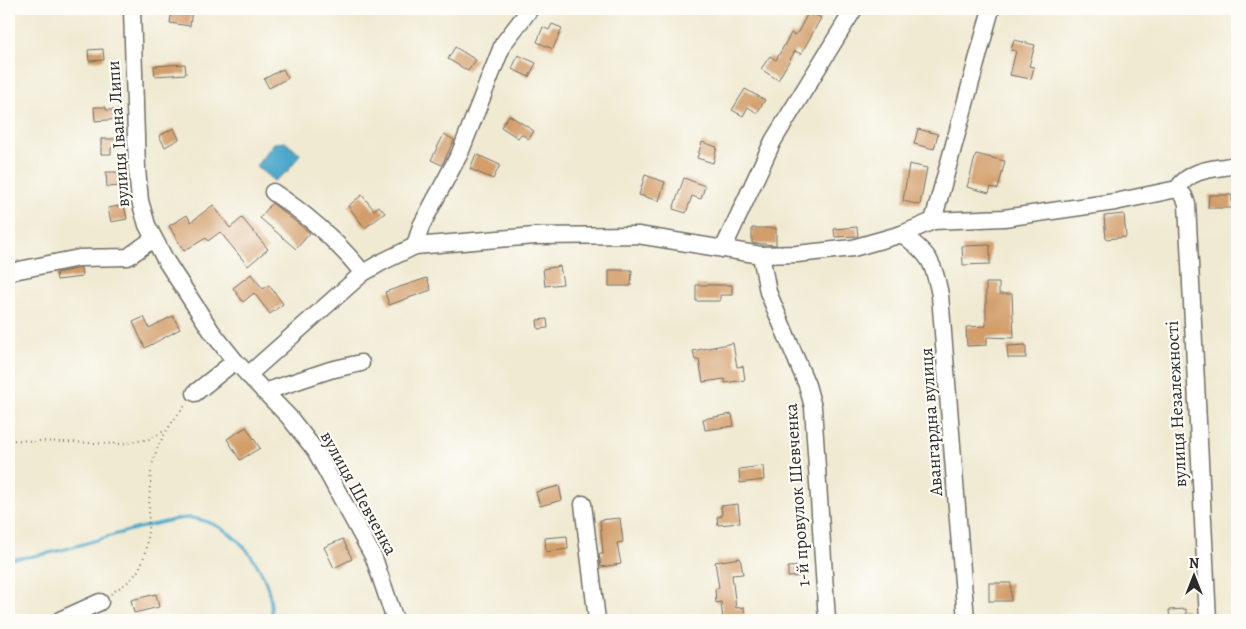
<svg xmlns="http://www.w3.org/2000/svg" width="1246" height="629" font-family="Alegreya,serif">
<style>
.water{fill:#4ca7ca;stroke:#3c697a}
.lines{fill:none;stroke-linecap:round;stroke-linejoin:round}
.stream{stroke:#4ca7ca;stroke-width:3}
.building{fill:#d39e6a}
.minor-casing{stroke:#706e65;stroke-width:19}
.path{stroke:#706e65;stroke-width:2;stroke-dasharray:1 4;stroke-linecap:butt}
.minor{stroke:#fff;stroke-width:16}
.labels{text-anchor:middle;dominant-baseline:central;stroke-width:4.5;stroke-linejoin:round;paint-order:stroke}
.street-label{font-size:18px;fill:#2b2b2b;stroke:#fdfcf7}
</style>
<rect width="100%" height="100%" fill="#fdfcf7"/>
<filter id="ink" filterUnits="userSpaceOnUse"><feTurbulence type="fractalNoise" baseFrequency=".02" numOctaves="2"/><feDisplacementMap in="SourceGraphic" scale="10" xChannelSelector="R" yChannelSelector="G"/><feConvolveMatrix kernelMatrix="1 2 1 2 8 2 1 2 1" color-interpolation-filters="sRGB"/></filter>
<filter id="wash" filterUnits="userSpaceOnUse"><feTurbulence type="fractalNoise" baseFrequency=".0096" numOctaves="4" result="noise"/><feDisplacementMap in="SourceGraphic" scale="20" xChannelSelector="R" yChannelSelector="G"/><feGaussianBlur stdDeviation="1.12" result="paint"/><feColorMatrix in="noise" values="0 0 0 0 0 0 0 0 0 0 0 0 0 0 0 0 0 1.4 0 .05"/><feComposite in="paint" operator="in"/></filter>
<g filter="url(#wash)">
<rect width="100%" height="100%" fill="#f0ead2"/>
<polygon class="water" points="285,142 300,154 288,171 274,181 256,166 274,143"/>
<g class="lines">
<path class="stream" d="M9 559C59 556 107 534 156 524 169 521 184 516 197 519 219 523 240 539 252 557 266 577 273 596 271 620"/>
</g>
<g id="blocks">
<g class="building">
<polygon points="172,9 192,9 190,26 170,23"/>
<polygon points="809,11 821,18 801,54 795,51 778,80 761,69 770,56 776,60 791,33 794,35 798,32"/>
<polygon points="552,24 562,28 553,49 537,42 543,27 549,30"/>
<polygon points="1014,40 1035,45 1029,66 1034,67 1031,79 1010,75 1016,51 1011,50"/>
<polygon points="455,47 476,60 468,71 448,59"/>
<polygon points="103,49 104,60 89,61 88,50"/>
<polygon points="518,55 536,63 529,77 512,69"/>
<polygon points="185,64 186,74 155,76 154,66"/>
<polygon points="283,69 288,78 269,88 264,79"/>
<polygon points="745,89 765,100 757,113 748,107 743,116 732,110"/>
<polygon points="94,107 106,107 106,110 120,110 121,119 95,121"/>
<polygon points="509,115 534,131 529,139 521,134 518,138 501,127"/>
<polygon points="174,128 179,139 165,147 159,136"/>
<polygon points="918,129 938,134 934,149 914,144"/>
<polygon points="444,134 454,140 442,165 431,160"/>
<polygon points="101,139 119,139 120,148 111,148 111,154 101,154"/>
<polygon points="702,142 717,147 713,163 697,158"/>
<polygon points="476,154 500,165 493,179 470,169"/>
<polygon points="976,154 1005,161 998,189 991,187 989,193 967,187"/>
<polygon points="909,164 927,168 920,205 903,201"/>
<polygon points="106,172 122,172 123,186 107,187"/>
<polygon points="645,175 665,182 659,201 639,195"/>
<polygon points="684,178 705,186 701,199 692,196 686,213 673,209"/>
<polygon points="362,195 374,210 379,206 385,213 365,228 348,206"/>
<polygon points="1209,195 1232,195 1232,208 1208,208"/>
<polygon points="272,203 310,233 296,249 260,218"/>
<polygon points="124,205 127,219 111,222 108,208"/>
<polygon points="213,205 230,228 242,218 268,249 248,266 220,232 208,241 206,238 184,251 169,226 187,215 191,222"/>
<polygon points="1124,214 1126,237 1106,239 1104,216"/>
<polygon points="857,227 858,236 835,237 834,229"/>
<polygon points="752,228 776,228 776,245 752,243"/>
<polygon points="990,245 990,264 963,265 962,246"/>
<polygon points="560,266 563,284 545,286 543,269"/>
<polygon points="81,268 82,277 57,280 56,273"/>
<polygon points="609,270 632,270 631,286 609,286"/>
<polygon points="251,274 263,289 269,285 283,304 270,314 254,293 243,302 233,288"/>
<polygon points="427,278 431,290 389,305 385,292"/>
<polygon points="986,283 999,283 999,294 1012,294 1014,338 987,337 987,345 967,346 966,327 986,326"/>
<polygon points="696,285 732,285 732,295 720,295 720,301 696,301"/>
<polygon points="173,316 180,329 145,348 133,322 144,317 149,328"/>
<polygon points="547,319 548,328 538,329 537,320"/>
<polygon points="733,343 737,367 743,366 745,380 725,383 725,379 703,382 699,360 695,360 693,351"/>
<polygon points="1026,345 1026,358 1008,358 1007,346"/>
<polygon points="732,414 734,426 705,430 703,419"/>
<polygon points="246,427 260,448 240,460 227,439"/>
<polygon points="763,466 764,480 740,483 739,469"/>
<polygon points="559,486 562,500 540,506 536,492"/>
<polygon points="738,504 740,523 718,525 717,517 722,516 721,506"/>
<polygon points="620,518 623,542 617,543 621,564 601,567 599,554 603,554 600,520"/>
<polygon points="567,536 568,549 546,552 545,538"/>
<polygon points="343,539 352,559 334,568 324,547"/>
<polygon points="740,558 743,574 732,575 736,608 744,607 745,618 723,620 721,602 716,603 715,589 719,588 715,562"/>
<polygon points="806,566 806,576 788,577 788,567"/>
<rect x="989" y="583" width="22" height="18"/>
<polygon points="156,594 159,607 134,613 131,600"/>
<polygon points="1186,609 1187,620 1170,620 1169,610"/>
</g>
</g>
</g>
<g filter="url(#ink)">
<use href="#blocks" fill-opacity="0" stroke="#706e65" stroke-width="1"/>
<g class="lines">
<defs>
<g id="minor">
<polyline points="132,9 137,169 140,201 147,225 166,261 212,332 235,361 289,417 315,450 374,558 395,620"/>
<polyline points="1177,189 1184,196 1187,204 1208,620"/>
<path d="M273 192C308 215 337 241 363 273"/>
<polyline points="933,221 991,9"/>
<path d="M902 234C930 255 933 261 940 295L966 620"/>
<polyline points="415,246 421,226 460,153 503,44 530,9"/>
<polyline points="723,249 773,141 854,9"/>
<polyline points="761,255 768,292 807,385 813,407 827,620"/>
<polyline points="9,272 79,258 128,257 153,239"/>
<path d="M248 375 363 273 382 262 415 246 535 236 638 235 761 255 797 254 853 248 902 234 933 221 1004 218 1115 202 1177 189C1191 168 1214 169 1237 165"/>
<polyline points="264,392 330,370 361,363"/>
<polyline points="195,393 235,361"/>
<polyline points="583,504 597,620"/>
<polyline points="60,620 100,602"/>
</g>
</defs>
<use href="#minor" class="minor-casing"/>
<g class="path">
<polyline points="9,440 121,444 150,439 164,431"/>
<path d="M111 594C118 588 127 584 133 577 156 554 145 492 153 462 159 438 172 422 187 403"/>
</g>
<use href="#minor" class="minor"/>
</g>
</g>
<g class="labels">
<g class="street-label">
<text transform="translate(118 134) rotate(-94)">вулиця Івана Липи</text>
<text transform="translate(1176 404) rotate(-93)">вулиця Незалежності</text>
<text transform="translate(931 422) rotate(-94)">Авангардна вулиця</text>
<text transform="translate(359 493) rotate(61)">вулиця Шевченка</text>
<text transform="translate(797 495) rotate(-94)">1-й провулок Шевченка</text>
</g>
</g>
<rect width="1246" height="629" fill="none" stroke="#fdfcf7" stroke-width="30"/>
<g transform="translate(1194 576)" stroke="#fdfcf7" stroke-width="4" paint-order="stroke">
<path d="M0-4L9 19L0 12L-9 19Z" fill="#2b2b2b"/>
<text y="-8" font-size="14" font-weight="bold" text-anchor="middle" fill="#2b2b2b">N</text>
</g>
</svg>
